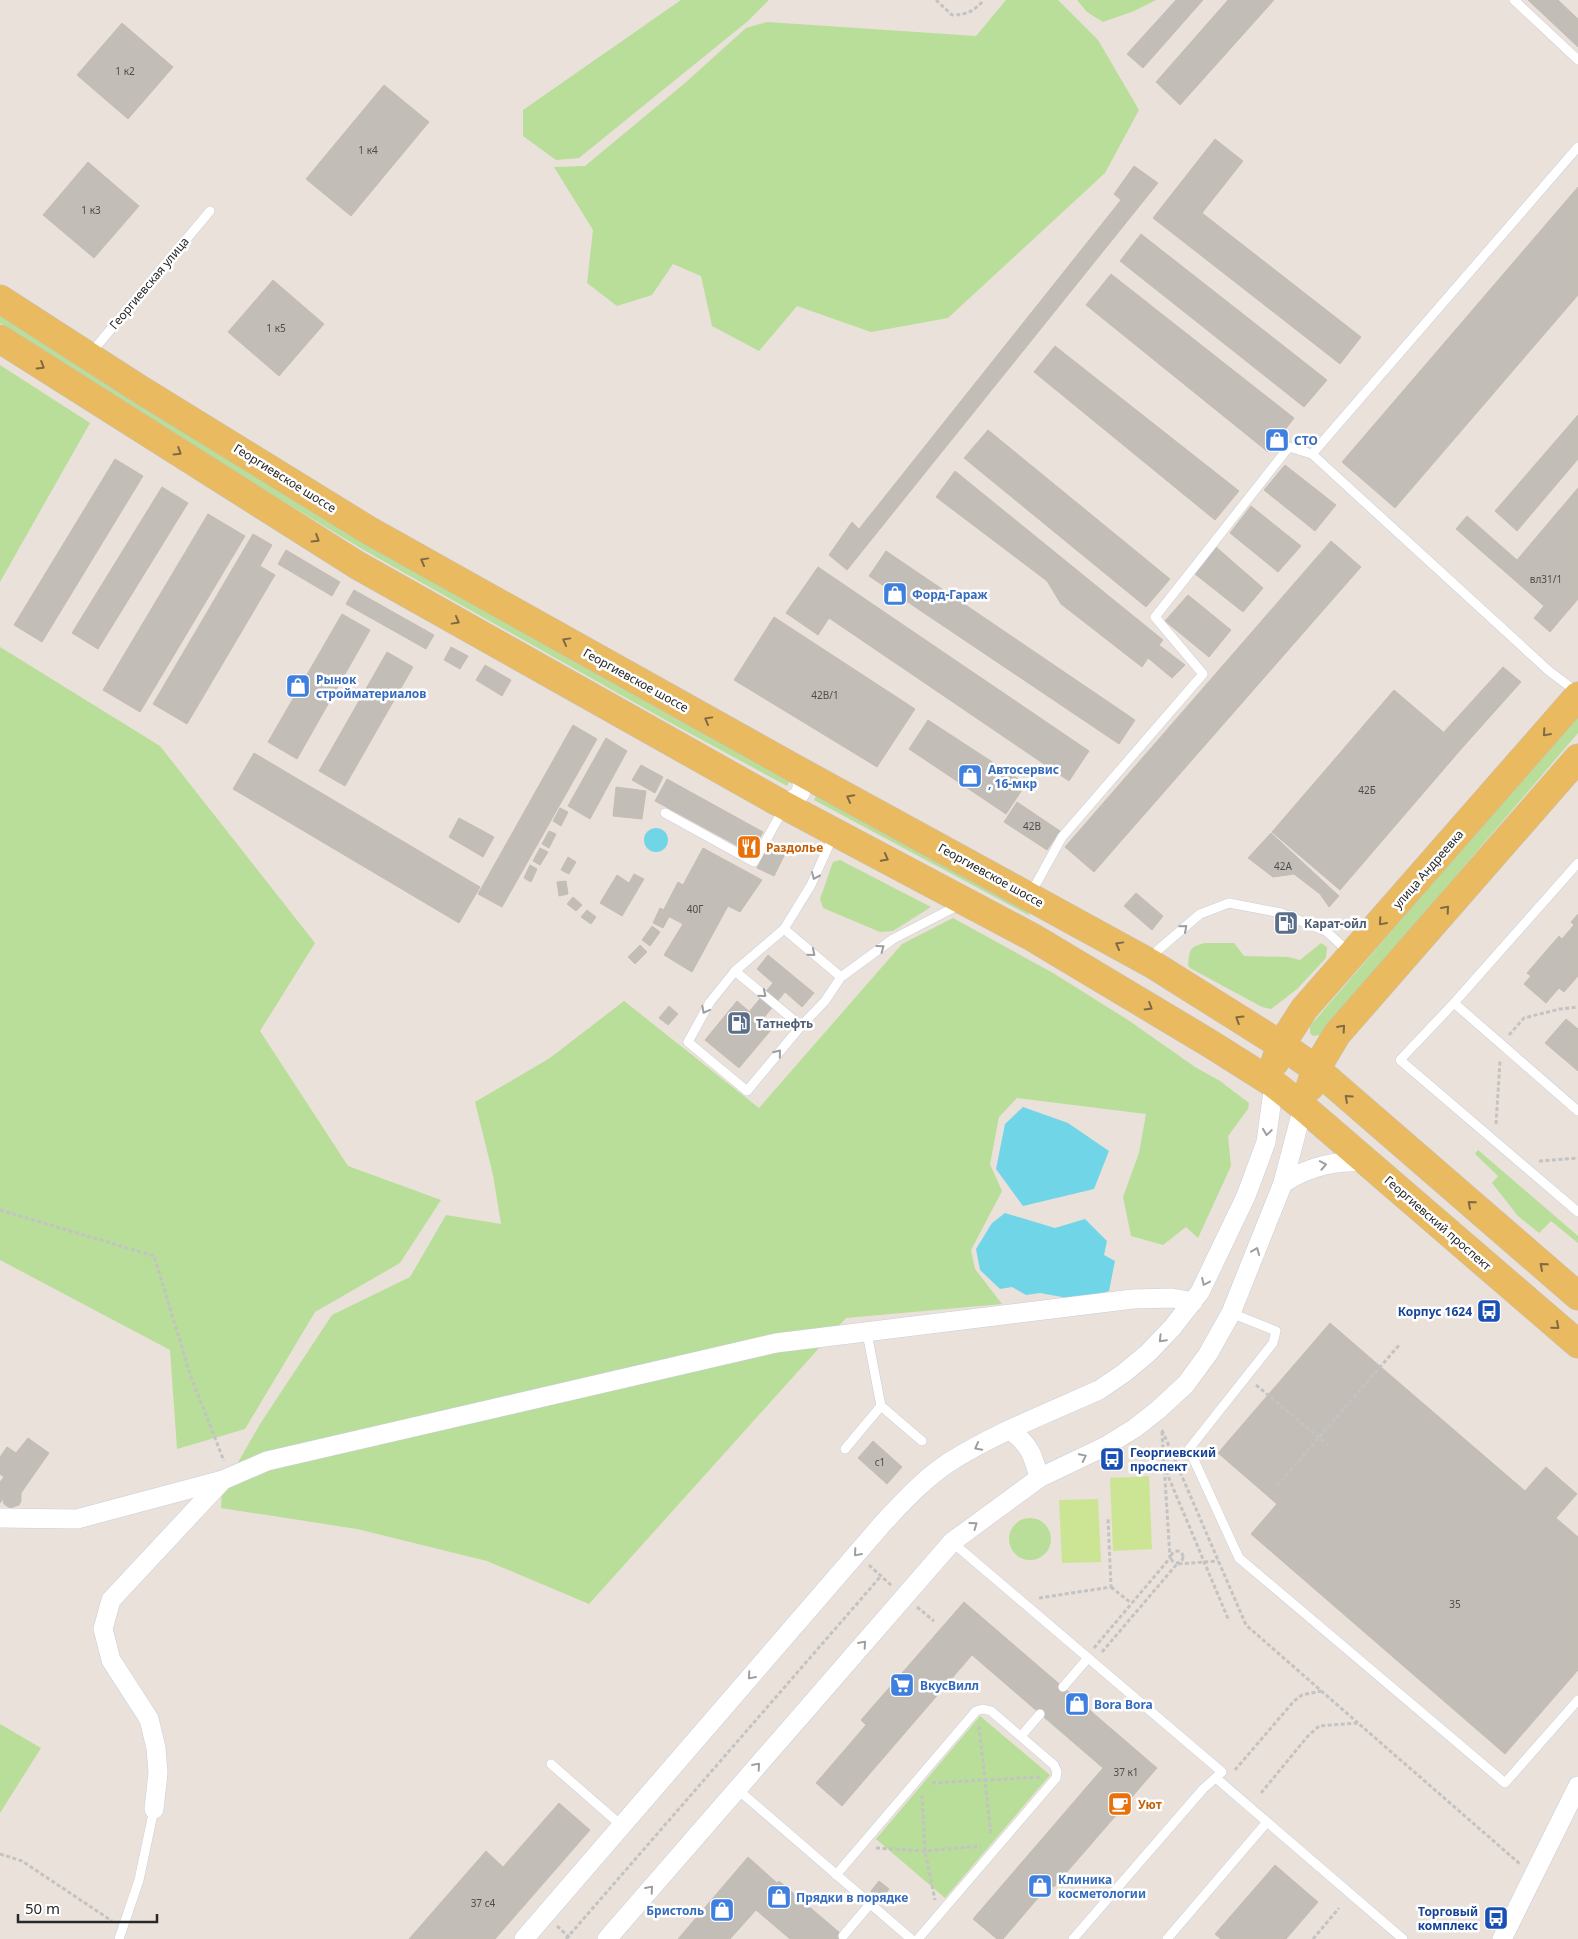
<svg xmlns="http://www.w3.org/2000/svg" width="1578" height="1939" font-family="'Noto Sans',sans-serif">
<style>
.green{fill:#b8de99}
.pitch{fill:#cce595}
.water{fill:#71d5e8}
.building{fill:#c2bdb6;stroke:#c5bdb4}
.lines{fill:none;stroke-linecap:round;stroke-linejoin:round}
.service-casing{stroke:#c9ced9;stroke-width:10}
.minor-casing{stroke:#c9ced9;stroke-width:20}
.primary-casing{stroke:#c3c3c3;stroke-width:29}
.path{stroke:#c3c3c3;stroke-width:3;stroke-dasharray:4 2.5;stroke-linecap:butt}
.service{stroke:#fff;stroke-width:9}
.minor{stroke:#fff;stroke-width:19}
.primary{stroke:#e9ba60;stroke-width:28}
.oneway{stroke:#7f6a41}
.oneway2{stroke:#9e9e9e}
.labels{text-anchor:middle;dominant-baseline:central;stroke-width:5;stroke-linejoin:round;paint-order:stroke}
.number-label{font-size:10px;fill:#4e4d4c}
.street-label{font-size:12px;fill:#282828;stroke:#fff}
.shop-label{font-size:12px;font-weight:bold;fill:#366cbe;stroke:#fff;text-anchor:start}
.food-label{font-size:12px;font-weight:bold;fill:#c56008;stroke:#fff;text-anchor:start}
.service-label{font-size:12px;font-weight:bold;fill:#4e5e75;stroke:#fff;text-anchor:start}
.transit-label{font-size:12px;font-weight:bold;fill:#164399;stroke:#fff;text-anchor:end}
</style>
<rect width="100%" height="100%" fill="#eae1da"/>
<g class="green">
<polygon points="681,0 769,0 748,21 579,158 556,160 523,136 523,110"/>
<polygon points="1006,0 1058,0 1098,40 1139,110 1105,173 948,318 871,332 797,306 759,351 712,326 701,276 673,264 652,295 617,306 587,283 593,230 554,167 585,166 685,83 746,28 767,22 976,36"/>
<polygon points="1077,0 1156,0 1134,11 1103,22 1087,12"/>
<polygon points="0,312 791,778 787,786 669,722 362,549 114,399 0,323"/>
<polygon points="0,365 90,423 0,582"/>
<polygon points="0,647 160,746 315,943 260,1031 348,1166 441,1200 400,1263 315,1312 245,1429 177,1449 170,1350 0,1260"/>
<polygon points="1578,714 1578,733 1320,1035 1313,1036 1310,1033 1310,1026"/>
<polygon points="818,792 1023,903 1030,916 814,800"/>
<polygon points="840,860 931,907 893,931 880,932 823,908 820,899 833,862"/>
<polygon points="953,918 1053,973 1128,1020 1195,1067 1220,1081 1249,1103 1248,1109 1228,1136 1231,1166 1198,1238 1186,1227 1163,1245 1131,1236 1123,1197 1139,1153 1146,1114 1017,1098 999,1117 990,1164 1002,1191 971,1250 975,1269 1002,1304 846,1318 589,1604 487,1561 357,1529 221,1508 222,1490 260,1424 332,1315 410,1277 446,1215 501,1224 493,1175 475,1102 550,1058 624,1001 759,1108 902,944"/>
<path d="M1205 943H1234L1244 956 1288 957 1300 960 1321 943 1327 947 1326 958 1297 989 1271 1009 1262 1007 1190 968 1188 965C1190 949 1189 947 1205 943Z"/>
<polygon points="1478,1150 1578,1236 1578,1243 1551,1221 1539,1233 1518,1216 1492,1183 1498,1176 1475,1154"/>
<circle cx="1030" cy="1539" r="21"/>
<polygon points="980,1716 1050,1775 945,1898 876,1839"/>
<polygon points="0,1724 41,1748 0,1813"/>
</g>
<g class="pitch">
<polygon points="1149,1476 1152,1549 1113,1551 1110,1478"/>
<polygon points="1098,1499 1101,1562 1062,1563 1059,1500"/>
</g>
<g class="water">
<circle cx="656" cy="840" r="12"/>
<polygon points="1023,1107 1068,1123 1109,1151 1094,1189 1023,1206 996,1169 1005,1124"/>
<polygon points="1005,1213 1055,1228 1085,1219 1107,1241 1104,1255 1115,1261 1109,1291 1078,1300 1040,1293 1026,1295 1012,1287 1000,1289 980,1270 976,1249 992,1223"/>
</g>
<g class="building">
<polygon points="1176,0 1203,0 1143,68 1127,54"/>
<polygon points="1228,0 1274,0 1180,105 1156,82"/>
<polygon points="1528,0 1558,0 1578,19 1578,47"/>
<polygon points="122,23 173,67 128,119 77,75"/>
<polygon points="384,85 429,122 351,216 306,179"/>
<polygon points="1215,139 1243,161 1202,213 1361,337 1340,364 1153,218"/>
<polygon points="88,162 139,206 94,258 43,215"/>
<polygon points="1134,166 1158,183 847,570 829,555 852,522 859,529 1121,200 1114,194"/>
<polygon points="1578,187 1578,295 1395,508 1342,462"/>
<polygon points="1141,234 1327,380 1304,407 1120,261"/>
<polygon points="1111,274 1294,418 1268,452 1086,305"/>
<polygon points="273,280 324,324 279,376 228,332"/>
<polygon points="1055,346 1239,491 1215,520 1034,372"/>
<polygon points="1578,415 1578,459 1517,531 1495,511"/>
<polygon points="988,430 1170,579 1146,607 964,458"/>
<polygon points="115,459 143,476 42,642 14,625"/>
<polygon points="1285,465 1336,505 1315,531 1264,490"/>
<polygon points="955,471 1163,640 1159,645 1185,665 1172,678 1148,658 1142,667 1061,604 1047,581 936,497"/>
<polygon points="162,487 188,503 98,649 72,633"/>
<polygon points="1578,488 1578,599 1550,632 1534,618 1544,606 1456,529 1467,516 1517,560"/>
<polygon points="1251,506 1301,546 1278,572 1230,533"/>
<polygon points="208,514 245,536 140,712 103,690"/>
<polygon points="253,534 272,545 260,566 275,575 187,724 153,704"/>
<polygon points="1331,541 1361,567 1094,872 1065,847"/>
<polygon points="1216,547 1263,588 1243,612 1195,574"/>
<polygon points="286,550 340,582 332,596 278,564"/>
<polygon points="886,551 1135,720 1119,744 869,576"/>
<polygon points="818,567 1089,751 1069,781 829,618 818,635 786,613"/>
<polygon points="354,590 434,635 426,649 346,604"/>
<polygon points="1188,595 1231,630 1209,657 1165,621"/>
<polygon points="342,614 370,630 297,759 268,742"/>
<polygon points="774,617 915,709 877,767 734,680"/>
<polygon points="451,647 468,656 460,669 444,660"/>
<polygon points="387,652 413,667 345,786 319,771"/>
<polygon points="485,665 511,680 502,696 476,680"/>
<polygon points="1503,667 1521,682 1462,748 1444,732"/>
<polygon points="1394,690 1462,748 1340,890 1272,832"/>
<polygon points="928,720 1026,784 1006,814 909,749"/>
<polygon points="573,725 597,739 502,907 478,894"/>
<polygon points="606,738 627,751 590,819 568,806"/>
<polygon points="254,753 480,887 459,923 233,789"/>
<polygon points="641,765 663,777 655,793 632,780"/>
<polygon points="667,779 763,832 751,853 655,801"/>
<polygon points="616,787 646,791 642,819 613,816"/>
<polygon points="1017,802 1060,831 1047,850 1004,822"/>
<polygon points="560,808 568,812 561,826 553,821"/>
<polygon points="459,818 494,837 483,857 449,837"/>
<polygon points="549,831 556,834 549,848 542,844"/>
<polygon points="1271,833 1339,896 1329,907 1320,894 1294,874 1273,877 1248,858"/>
<polygon points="769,844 786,852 774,876 757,868"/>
<polygon points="540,848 548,852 540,865 533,861"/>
<polygon points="703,848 762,880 740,912 728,906 692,972 664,955 683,924 662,913 678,882 683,885"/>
<polygon points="568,857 576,862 569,874 561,870"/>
<polygon points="530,865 537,869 531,882 524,878"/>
<polygon points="634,874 644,879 622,916 600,903 617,875 629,883"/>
<polygon points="566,881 568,894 559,896 557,882"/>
<polygon points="1136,893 1163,916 1152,930 1124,906"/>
<polygon points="573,897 582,905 576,911 567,904"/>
<polygon points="660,908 671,913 663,928 653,923"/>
<polygon points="587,910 596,917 591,924 581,917"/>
<polygon points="1578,914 1578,976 1564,992 1559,988 1546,1003 1524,984 1531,976 1527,973 1559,936 1562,939 1574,925 1571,922"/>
<polygon points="652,926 660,932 650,946 642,940"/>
<polygon points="640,945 647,952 635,964 628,957"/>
<polygon points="768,955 814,993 802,1007 785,992 761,1021 749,1012 773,983 757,969"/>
<polygon points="737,1001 771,1030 739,1068 705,1040"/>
<polygon points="669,1006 678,1014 668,1025 659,1018"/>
<polygon points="1566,1019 1578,1029 1578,1071 1545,1043"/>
<polygon points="1330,1323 1389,1374 1277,1504 1218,1453"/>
<polygon points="1389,1374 1525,1491 1546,1467 1577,1494 1556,1518 1578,1537 1578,1670 1505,1754 1251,1534"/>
<polygon points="28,1438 49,1453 21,1493 21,1501 19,1505 10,1508 4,1504 3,1499 0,1503 0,1482 4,1477 0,1474 0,1457 7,1447 16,1453"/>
<polygon points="873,1441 902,1467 887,1484 858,1458"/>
<polygon points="964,1602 1157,1768 1054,1887 1050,1884 1003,1939 997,1939 973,1919 1103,1768 972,1655 842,1806 816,1783 866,1725 861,1720"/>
<polygon points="559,1803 590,1830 495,1939 409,1939 486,1851 503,1867"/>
<polygon points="748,1857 777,1883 779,1881 847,1939 790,1939 756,1910 730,1939 678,1939"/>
<polygon points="1275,1865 1318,1902 1286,1939 1221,1939 1215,1934"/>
<polygon points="879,1881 889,1889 881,1900 871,1891"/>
</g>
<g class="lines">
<defs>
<g id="service">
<polyline points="1514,0 1578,60"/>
<polyline points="90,354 210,211"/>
<polyline points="1312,454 1578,147"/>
<polyline points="665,813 754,862 784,808"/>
<polyline points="834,834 811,885 784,929 735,971 801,1026 825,1001 841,977 893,939 961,904"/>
<polyline points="1578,863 1454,1003 1400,1060 1578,1212"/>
<polyline points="1031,893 1062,837 1203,674 1155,617 1289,447 1312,454 1549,671 1578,693"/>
<polyline points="784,929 841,977"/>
<polyline points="1153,961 1158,950 1200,914 1229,903 1281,913 1326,931 1350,953"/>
<polyline points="735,971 710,1002 688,1042 747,1091 801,1026"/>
<polyline points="1454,1003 1578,1111"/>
<polyline points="1231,1313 1276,1331 1273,1343 1189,1449 1239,1558 1505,1783 1578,1700"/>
<polyline points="881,1406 922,1441"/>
<polyline points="845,1449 881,1406 867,1333"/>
<polyline points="952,1542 1222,1772 1203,1789 1073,1939"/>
<polyline points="1063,1687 1088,1658"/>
<polyline points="1021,1736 1040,1714"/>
<polyline points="551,1764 622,1826"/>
<polyline points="1216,1778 1403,1939"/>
<polyline points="737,1789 911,1939"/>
<polyline points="836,1875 976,1711 983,1709 991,1711 1054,1765 1057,1772 1056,1778 918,1939"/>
<polyline points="843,1936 870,1904"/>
<polyline points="119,1939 139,1880 154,1809"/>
<polyline points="1167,1939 1267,1822"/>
</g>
<g id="minor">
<path d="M778 802C801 803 810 786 794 768"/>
<path d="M1283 1183C1310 1166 1336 1160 1367 1162"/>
<path d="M1010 1430C1030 1445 1033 1455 1039 1478"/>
<polyline points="0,1518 77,1519 223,1480 267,1461 776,1343 1133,1299 1172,1298 1193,1302"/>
<polyline points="154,1809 158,1773 156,1748 149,1719 111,1660 103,1629 111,1600 223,1480"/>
<path d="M524 1939 884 1522C904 1501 924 1479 948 1463 993 1434 1050 1412 1099 1390L1124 1373 1148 1353 1172 1328 1200 1292 1246 1196 1266 1142 1274 1084"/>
<polyline points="607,1939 952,1542 1039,1478 1106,1446 1135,1428 1158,1410 1186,1384 1208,1354 1231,1313 1283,1183 1303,1107"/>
<polyline points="1502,1939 1578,1786"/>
</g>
<g id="primary">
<polyline points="0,299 138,388 370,531 794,768 1152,964 1281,1045 1316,1069 1578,1296"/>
<polyline points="0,339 357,565 778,802 1032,937 1209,1043 1274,1084 1303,1107 1578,1344"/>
<polyline points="1275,1062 1281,1045 1304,1009 1578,696"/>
<polyline points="1310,1087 1316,1069 1337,1034 1578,758"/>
</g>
</defs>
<use href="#service" class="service-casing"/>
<use href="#minor" class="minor-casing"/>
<use href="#primary" class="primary-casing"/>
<g class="path">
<path d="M936 0 952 15C967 15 974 11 984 0"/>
<polyline points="1509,1035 1524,1018 1560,1009 1578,1007"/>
<polyline points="1496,1124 1500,1061"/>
<polyline points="1539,1161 1578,1158"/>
<polyline points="0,1210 154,1256 191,1377 224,1461"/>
<polyline points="1256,1385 1328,1445"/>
<polyline points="1162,1430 1246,1625 1358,1723"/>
<polyline points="1166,1471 1229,1621"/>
<polyline points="1277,1486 1400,1344"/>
<circle cx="1177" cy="1557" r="6"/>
<polyline points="869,1565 892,1586"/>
<polyline points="1111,1587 1131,1603"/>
<polyline points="1039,1598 1111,1587 1108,1518"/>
<polyline points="917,1607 934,1621"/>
<polyline points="1094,1648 1170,1558 1162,1432"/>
<polyline points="1102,1652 1177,1564 1218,1561"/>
<polyline points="979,1726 991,1835"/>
<polyline points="1235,1770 1294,1701 1302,1695 1321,1691"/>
<polyline points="932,1783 1040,1777"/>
<polyline points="1261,1793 1308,1736 1319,1726 1358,1723 1520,1864"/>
<polyline points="922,1795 925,1851 935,1900"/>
<polyline points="876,1848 925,1851 981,1846"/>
<polyline points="0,1854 22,1861 112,1921"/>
<polyline points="557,1926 571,1939"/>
<polyline points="566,1939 881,1576"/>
<polyline points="1313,1939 1339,1908"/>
</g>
<use href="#service" class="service"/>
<use href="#minor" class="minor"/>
<use href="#primary" class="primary"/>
</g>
<defs><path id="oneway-chevron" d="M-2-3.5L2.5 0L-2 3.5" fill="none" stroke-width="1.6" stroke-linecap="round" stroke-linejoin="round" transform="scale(1.25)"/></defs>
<g class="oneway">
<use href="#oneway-chevron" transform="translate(41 366) rotate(32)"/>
<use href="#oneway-chevron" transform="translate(178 452) rotate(32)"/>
<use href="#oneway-chevron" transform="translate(316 539) rotate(32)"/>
<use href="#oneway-chevron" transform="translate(424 561) rotate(-151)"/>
<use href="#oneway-chevron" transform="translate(456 621) rotate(29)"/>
<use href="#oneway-chevron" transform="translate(566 641) rotate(-151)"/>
<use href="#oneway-chevron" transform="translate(708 720) rotate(-151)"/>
<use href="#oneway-chevron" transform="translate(1546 733) rotate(131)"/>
<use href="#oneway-chevron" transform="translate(850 798) rotate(-152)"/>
<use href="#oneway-chevron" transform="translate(885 858) rotate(28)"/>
<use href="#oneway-chevron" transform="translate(1446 909) rotate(-49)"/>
<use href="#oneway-chevron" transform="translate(1382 922) rotate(131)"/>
<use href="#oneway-chevron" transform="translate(1119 945) rotate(-151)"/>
<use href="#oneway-chevron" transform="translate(1149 1007) rotate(31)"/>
<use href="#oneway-chevron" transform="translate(1239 1019) rotate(-148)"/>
<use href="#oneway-chevron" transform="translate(1342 1028) rotate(-49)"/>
<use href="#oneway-chevron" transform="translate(1348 1098) rotate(-138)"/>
<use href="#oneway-chevron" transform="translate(1471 1204) rotate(-139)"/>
<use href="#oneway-chevron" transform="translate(1543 1266) rotate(-139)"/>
<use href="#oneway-chevron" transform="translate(1556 1326) rotate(41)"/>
</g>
<g class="oneway2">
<use href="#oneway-chevron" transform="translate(815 876) rotate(114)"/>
<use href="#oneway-chevron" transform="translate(1184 928) rotate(-41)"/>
<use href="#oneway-chevron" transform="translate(881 948) rotate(-36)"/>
<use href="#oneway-chevron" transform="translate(812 953) rotate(40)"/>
<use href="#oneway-chevron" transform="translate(763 994) rotate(40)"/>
<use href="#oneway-chevron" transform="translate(705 1010) rotate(118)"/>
<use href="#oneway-chevron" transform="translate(778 1053) rotate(-51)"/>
<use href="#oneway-chevron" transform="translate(1267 1132) rotate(98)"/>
<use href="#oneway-chevron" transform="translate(1323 1165) rotate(-11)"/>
<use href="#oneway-chevron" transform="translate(1256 1251) rotate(-68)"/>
<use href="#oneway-chevron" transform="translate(1205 1282) rotate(115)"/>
<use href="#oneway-chevron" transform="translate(1162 1339) rotate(134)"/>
<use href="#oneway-chevron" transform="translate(978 1447) rotate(152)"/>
<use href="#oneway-chevron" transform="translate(1083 1457) rotate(-26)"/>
<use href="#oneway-chevron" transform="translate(974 1525) rotate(-36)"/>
<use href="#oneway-chevron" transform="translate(857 1553) rotate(131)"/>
<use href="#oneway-chevron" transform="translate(863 1644) rotate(-49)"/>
<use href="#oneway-chevron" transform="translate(751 1676) rotate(131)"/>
<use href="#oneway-chevron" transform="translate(757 1766) rotate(-49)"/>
<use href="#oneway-chevron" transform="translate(650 1889) rotate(-49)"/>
</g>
<defs>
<symbol id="shop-square" viewBox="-11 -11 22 22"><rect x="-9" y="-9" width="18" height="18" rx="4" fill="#3f7fe0" stroke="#fff"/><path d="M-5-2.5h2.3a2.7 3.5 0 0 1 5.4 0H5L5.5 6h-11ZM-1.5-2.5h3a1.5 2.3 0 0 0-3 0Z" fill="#fff"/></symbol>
<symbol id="restaurant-square" viewBox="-11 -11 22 22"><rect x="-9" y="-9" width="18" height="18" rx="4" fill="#e8710a" stroke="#fff"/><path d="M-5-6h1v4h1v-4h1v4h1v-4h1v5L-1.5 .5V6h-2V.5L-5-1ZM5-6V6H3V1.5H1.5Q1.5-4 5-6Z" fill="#fff"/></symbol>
<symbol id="fuel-square" viewBox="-11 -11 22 22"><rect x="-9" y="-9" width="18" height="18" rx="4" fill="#5c6f8a" stroke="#fff"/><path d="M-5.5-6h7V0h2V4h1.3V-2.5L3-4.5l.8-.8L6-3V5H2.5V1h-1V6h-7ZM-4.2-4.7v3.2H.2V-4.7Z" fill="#fff"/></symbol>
<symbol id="bus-square" viewBox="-11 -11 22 22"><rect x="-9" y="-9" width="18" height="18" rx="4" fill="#1a4fb4" stroke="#fff"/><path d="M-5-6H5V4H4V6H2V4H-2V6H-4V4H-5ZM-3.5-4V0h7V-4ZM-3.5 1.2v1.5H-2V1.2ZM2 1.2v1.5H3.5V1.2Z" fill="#fff"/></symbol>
<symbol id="supermarket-square" viewBox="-11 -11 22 22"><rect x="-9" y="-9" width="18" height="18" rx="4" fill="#3f7fe0" stroke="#fff"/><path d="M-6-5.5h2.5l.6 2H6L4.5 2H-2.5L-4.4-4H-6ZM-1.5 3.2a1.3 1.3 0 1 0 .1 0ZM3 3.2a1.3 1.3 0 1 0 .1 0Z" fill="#fff"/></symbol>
<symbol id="cafe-square" viewBox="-11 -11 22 22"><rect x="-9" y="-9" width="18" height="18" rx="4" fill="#e8710a" stroke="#fff"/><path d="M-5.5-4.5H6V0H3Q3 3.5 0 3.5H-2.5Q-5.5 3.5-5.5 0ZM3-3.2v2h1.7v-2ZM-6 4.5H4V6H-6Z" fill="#fff"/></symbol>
</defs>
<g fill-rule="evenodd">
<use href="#shop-square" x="1263" y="426" width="28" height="28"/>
<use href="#shop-square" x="881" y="580" width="28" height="28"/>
<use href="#shop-square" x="284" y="672" width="28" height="28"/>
<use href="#shop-square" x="956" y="762" width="28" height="28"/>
<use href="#restaurant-square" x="735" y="833" width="28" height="28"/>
<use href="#fuel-square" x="1272" y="909" width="28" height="28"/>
<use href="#fuel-square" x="725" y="1009" width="28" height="28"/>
<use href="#bus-square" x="1475" y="1297" width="28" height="28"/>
<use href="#bus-square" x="1098" y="1445" width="28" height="28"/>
<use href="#supermarket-square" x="888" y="1671" width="28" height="28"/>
<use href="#shop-square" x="1063" y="1690" width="28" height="28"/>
<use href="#cafe-square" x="1106" y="1790" width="28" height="28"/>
<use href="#shop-square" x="1026" y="1872" width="28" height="28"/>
<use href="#shop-square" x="765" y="1883" width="28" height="28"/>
<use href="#shop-square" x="708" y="1896" width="28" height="28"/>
<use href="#bus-square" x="1482" y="1904" width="28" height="28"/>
</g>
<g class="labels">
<g class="number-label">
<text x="125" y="71">1 к2</text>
<text x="368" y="150">1 к4</text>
<text x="91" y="210">1 к3</text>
<text x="276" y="328">1 к5</text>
<text x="1546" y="579">вл31/1</text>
<text x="825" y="695">42В/1</text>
<text x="1367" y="790">42Б</text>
<text x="1032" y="826">42В</text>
<text x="1283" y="866">42А</text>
<text x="695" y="909">40Г</text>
<text x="880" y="1462">с1</text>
<text x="1455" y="1604">35</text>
<text x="1126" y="1772">37 к1</text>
<text x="483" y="1903">37 с4</text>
</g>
<g class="street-label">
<text transform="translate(149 283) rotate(-50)">Георгиевская улица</text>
<text transform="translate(285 478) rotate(32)">Георгиевское шоссе</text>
<text transform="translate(636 680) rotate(29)">Георгиевское шоссе</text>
<text transform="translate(1428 869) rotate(-49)">улица Андреевка</text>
<text transform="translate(991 875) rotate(29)">Георгиевское шоссе</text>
<text transform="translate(1438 1223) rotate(41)">Георгиевский проспект</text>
</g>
<g class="shop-label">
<text x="1294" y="440">СТО</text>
<text x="912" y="594">Форд-Гараж</text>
<text x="316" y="679">Рынок<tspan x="316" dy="14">стройматериалов</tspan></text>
<text x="988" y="769">Автосервис<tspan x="988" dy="14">, 16-мкр</tspan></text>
<text x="920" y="1685">ВкусВилл</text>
<text x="1094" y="1704">Bora Bora</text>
<text x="1058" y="1879">Клиника<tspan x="1058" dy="14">косметологии</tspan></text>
<text x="796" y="1897">Прядки в порядке</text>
<text x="704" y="1910" text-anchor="end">Бристоль</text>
</g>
<g class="food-label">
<text x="766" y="847">Раздолье</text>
<text x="1138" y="1804">Уют</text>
</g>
<g class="service-label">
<text x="1304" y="923">Карат-ойл</text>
<text x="756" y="1023">Татнефть</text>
</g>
<g class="transit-label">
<text x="1472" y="1311">Корпус 1624</text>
<text x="1130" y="1452" text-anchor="start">Георгиевский<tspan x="1130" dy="14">проспект</tspan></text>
<text x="1478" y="1911">Торговый<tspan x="1478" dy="14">комплекс</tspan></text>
</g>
</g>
<path d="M18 1914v8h139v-8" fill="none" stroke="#282828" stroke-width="2.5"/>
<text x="25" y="1914" font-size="15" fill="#282828" stroke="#ffffff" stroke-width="4" paint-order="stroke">50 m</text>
</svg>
